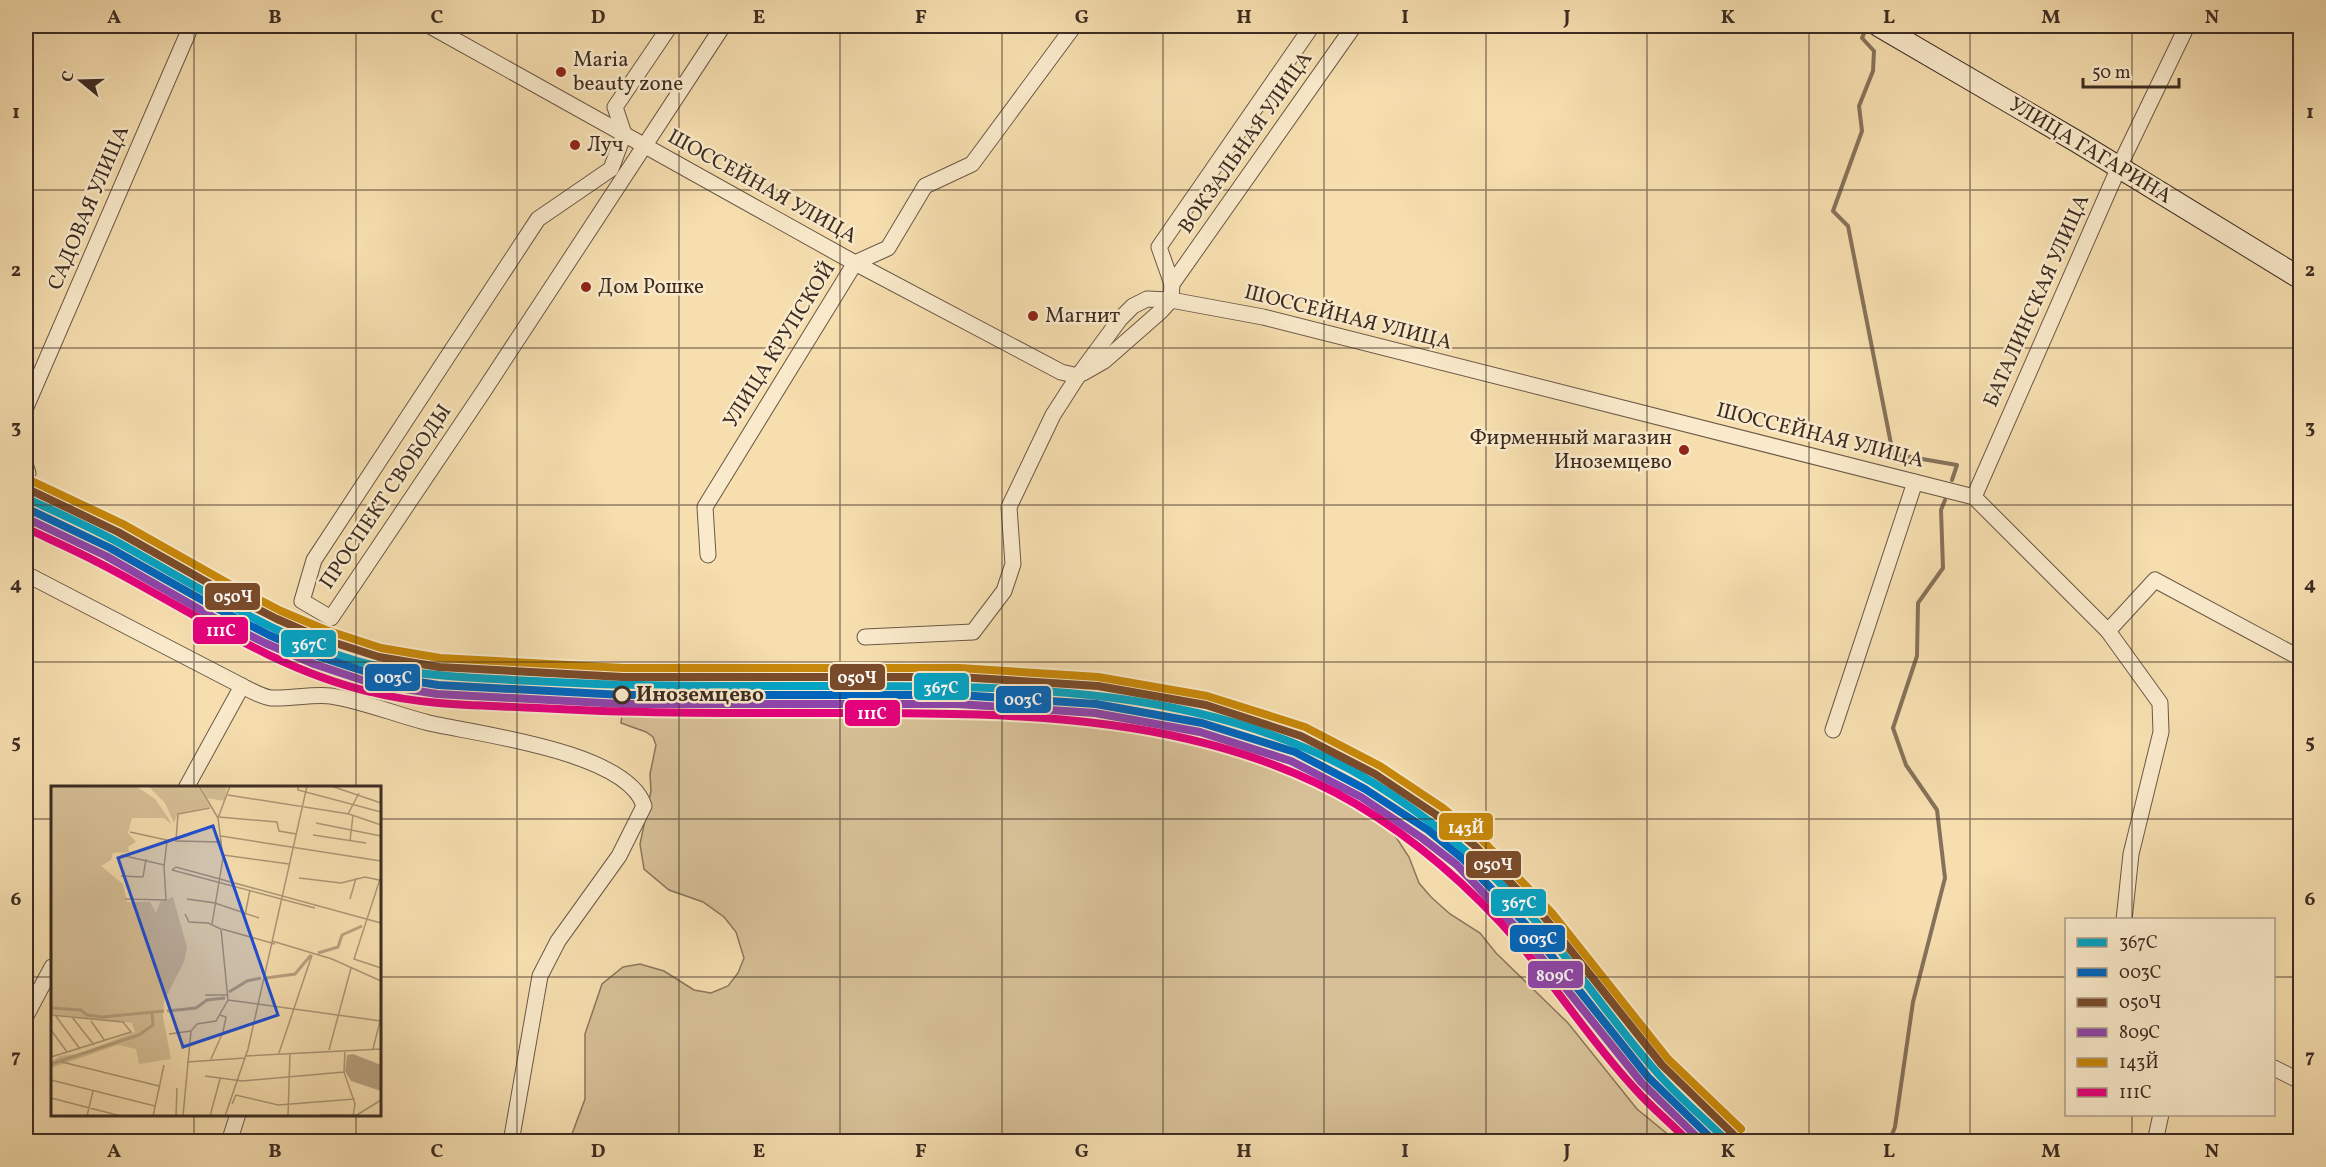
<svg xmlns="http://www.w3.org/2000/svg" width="2326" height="1167" font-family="Vollkorn,serif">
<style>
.green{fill:#d7c097;stroke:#8a765d;stroke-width:1.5}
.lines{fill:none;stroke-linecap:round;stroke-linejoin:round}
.stream{stroke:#86725a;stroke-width:4}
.street-casing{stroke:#6b5846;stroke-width:17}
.secondary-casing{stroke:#3d2c23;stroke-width:23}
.street{stroke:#f9eacb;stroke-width:15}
.secondary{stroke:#f9eacb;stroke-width:21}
.rail-1-casing{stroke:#f9eacb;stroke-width:12}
.rail-2-casing{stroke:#f9eacb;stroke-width:12}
.rail-3-casing{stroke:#f9eacb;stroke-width:12}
.rail-4-casing{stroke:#f9eacb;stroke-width:12}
.rail-5-casing{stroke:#f9eacb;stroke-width:12}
.rail-6-casing{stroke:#f9eacb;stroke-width:12}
.rail-1{stroke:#03a3c5;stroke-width:8}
.rail-2{stroke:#0065bd;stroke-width:8}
.rail-3{stroke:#7a4b2a;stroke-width:8}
.rail-4{stroke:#8e44ad;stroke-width:8}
.rail-5{stroke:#c88809;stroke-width:8}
.rail-6{stroke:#e5007d;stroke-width:8}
.grid{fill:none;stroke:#3d2c23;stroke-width:1.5;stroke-opacity:0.55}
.poi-dot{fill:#8f2418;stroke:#f9eacb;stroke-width:2}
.stop-dot{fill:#f9eacb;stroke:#3d2c23;stroke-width:3}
.labels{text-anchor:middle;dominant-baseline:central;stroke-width:5;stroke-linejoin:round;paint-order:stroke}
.poi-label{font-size:21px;fill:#3d2c23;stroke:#f9eacb;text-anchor:start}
.street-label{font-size:21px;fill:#3d2c23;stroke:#f9eacb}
.stop-label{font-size:21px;font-weight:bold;fill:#3d2c23;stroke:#f9eacb;text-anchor:start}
.inset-river{fill:none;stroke:#b7a17f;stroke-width:3}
.inset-road{fill:none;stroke:#ac9777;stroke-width:1.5}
.view{fill:#1d4ed8;fill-opacity:0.15;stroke:#1d4ed8;stroke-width:3}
.inset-edge{fill:none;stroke:#3d2c23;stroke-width:3}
.line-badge{stroke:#f9eacb;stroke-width:2}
.badge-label{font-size:16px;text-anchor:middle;font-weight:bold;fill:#fff}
.neatline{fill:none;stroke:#3d2c23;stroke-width:2}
.grid-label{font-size:20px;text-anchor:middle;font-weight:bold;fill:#3d2c23}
</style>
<rect width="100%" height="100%" fill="#f6deaf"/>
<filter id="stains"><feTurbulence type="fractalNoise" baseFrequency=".00333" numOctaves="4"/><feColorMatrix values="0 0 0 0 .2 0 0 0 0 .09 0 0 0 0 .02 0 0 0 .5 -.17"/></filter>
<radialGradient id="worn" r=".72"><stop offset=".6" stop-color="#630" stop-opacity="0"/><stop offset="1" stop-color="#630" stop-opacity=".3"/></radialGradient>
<polygon class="green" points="629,710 781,716 927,710 1112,715 1173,722 1235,738 1298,768 1394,834 1409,857 1419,883 1431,897 1450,914 1480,933 1496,953 1568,1023 1637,1109 1676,1141 569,1142 585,1099 585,1034 602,984 623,967 640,964 664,971 694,990 711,993 728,986 738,973 744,958 736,932 724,917 703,902 669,890 644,869 640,844 651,791 650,774 656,745 653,737 646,732 621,723 622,715"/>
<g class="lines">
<g class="stream">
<polyline points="1867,26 1862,38 1874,51 1873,71 1859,106 1862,131 1833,211 1848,226 1893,454 1957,465 1952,480"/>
<polyline points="1889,1142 1895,1127 1913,1002 1945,878 1937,810 1906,765 1893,728 1917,656 1918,603 1943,568 1941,510 1945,500"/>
</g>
<defs>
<g id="street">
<polyline points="430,26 855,263 1061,372 1078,376"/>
<polyline points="670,26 615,107 624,134 611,169 538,219 314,560 302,601 331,618 483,392 723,26"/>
<polyline points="1172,284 1354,26"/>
<polyline points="1083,373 1104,361 1161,311 1171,300 1172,284 1159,247 1312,26"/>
<polyline points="26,407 191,26"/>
<polyline points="26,467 28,473"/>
<polyline points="1974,497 2119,167 2187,26"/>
<polyline points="708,555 705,507 855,263 888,248 925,186 972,164 1074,26"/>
<path d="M26 574 242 686C250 690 262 697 271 698 291 699 311 694 331 696 363 701 397 715 429 723 478 734 628 752 644 806L619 856 558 941 540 976 511 1142"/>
<polyline points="2108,631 2155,580 2300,658"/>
<polyline points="865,637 973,632 1004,591 1013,564 1009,507 1053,415 1078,376 1120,319 1133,306 1147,299 1171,300 1263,317 1974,497 2108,631 2160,703 2161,732 2131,854 2124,920"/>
<polyline points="1833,730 1915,482"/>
<polyline points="186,788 242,686"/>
<polyline points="26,1016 52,967"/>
<polyline points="2274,1068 2300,1081"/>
<polyline points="229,1142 238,1114"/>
<polyline points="2155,1142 2161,1114"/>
</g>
<polyline id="secondary" points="1879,26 2076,141 2300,278"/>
</defs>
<use href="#street" class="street-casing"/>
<use href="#secondary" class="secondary-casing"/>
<use href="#street" class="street"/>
<use href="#secondary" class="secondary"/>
<defs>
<path id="rail-1" d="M26 498C58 513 90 527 121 544 200 588 292 648 381 667 431 677 482 678 533 681 636 687 738 686 841 686 1020 686 1214 686 1372 782 1435 821 1491 869 1539 925 1579 971 1613 1022 1653 1068 1675 1094 1703 1117 1728 1142"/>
<polyline id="rail-2" points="26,508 110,548 218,609 269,635 317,656 376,675 438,685 623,695 959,695 1096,704 1202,723 1295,752 1365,789 1428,830 1463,859 1531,930 1648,1077 1715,1142"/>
<polyline id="rail-3" points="30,490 118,532 226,593 277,619 323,639 379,657 439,667 623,677 959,677 1098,686 1206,705 1301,736 1375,774 1438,816 1475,846 1545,918 1662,1065 1735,1136"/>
<polyline id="rail-4" points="26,518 106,556 213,617 265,643 314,664 374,684 437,694 622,704 958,704 1095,713 1200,732 1291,761 1361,797 1422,838 1457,865 1524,936 1641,1082 1702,1142"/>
<polyline id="rail-5" points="34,482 123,524 231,585 281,611 326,630 381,648 440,658 623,668 959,668 1098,677 1207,696 1305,727 1380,766 1443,808 1482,840 1552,913 1668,1059 1741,1129"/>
<path id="rail-6" d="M26 528C51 540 77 551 101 564 190 610 273 669 371 692 425 706 483 705 538 708 641 714 744 713 847 713 1020 713 1203 714 1356 804 1418 841 1472 889 1519 943 1559 991 1593 1044 1636 1090 1652 1108 1672 1124 1689 1142"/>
</defs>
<use href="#rail-1" class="rail-1-casing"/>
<use href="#rail-2" class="rail-2-casing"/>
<use href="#rail-3" class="rail-3-casing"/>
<use href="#rail-4" class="rail-4-casing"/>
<use href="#rail-5" class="rail-5-casing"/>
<use href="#rail-6" class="rail-6-casing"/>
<use href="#rail-1" class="rail-1"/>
<use href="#rail-2" class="rail-2"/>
<use href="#rail-3" class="rail-3"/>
<use href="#rail-4" class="rail-4"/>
<use href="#rail-5" class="rail-5"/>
<use href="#rail-6" class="rail-6"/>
</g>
<path class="grid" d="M194 26V788M356 26V788M517 26V1142M679 26V1142M840 26V1142M1002 26V1142M1163 26V1142M1324 26V1142M1486 26V1142M1647 26V1142M1809 26V1142M1970 26V1142M2132 26V920M26 190H2300M26 348H2300M26 505H2300M26 662H2300M26 819H52M380 819H2300M26 977H52M380 977H2066M2274 977H2300M194 1114V1142M356 1114V1142M2132 1114V1142"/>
<g class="poi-dot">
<circle cx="561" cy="72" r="6"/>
<circle cx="575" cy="145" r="6"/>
<circle cx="586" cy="287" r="6"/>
<circle cx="1033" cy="316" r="6"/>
<circle cx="1684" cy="450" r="6"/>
</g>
<circle class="stop-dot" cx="622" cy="695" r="8"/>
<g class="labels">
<g class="poi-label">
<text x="573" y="60">Maria<tspan x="573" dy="24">beauty zone</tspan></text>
<text x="587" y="145">Луч</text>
<text x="598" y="287">Дом Рошке</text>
<text x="1045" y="316">Магнит</text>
<text x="1672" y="438" text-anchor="end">Фирменный магазин<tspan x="1672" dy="24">Иноземцево</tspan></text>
</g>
<g class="street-label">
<text transform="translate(1246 143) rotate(-55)">ВОКЗАЛЬНАЯ УЛИЦА</text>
<text transform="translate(2090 151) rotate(31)">УЛИЦА ГАГАРИНА</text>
<text transform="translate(762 187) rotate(29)">ШОССЕЙНАЯ УЛИЦА</text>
<text transform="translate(89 208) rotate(-67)">САДОВАЯ УЛИЦА</text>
<text transform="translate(2037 301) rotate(-66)">БАТАЛИНСКАЯ УЛИЦА</text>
<text transform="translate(1348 318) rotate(14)">ШОССЕЙНАЯ УЛИЦА</text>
<text transform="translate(780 345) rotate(-58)">УЛИЦА КРУПСКОЙ</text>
<text transform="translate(1820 436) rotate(14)">ШОССЕЙНАЯ УЛИЦА</text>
<text transform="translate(386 497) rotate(-56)">ПРОСПЕКТ СВОБОДЫ</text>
</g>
<g class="stop-label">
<text x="636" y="695">Иноземцево</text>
</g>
</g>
<g transform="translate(51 786)">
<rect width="330" height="330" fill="#f6deaf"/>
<path d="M0 0H85L104 13 118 33 120 38 113 32H81L77 47 85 56 77 61 78 66 62 67 60 74 50 80 72 98 76 116H99L105 127 109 116 122 111 136 161 133 176 113 215 112 231 120 273 88 278 85 263 67 259 0 282V276L9 270 27 268 84 246 81 237 0 228ZM97 0H147L159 21 127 27 123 37 114 17ZM150 0H176L174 15 156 12Z" fill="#d7c097"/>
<path d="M302 268 330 279V305L300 295 294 285 296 269Z" fill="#b7a17f"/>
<path class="inset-river" d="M267 167 287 161 291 149 311 140M215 192 244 188 260 169M178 206 196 195 210 192M0 222 30 224 36 229 51 231 113 225M116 225 145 222 156 214 174 212M0 278 88 249 102 239 101 226"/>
<path class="inset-road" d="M148 0 167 32M247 0V4L330 26M280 0 330 17M177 9 298 28 330 39M297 28 308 7M168 31 226 36 228 45 245 48M265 37 330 50M79 46 120 55M262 49 315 57M170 50 330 75M125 54 127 28 159 22M124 55 171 56M299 55 302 29M70 69 113 79M172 69 238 78M121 84 125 81 330 137M121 84 264 122M70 90 92 91M330 90 303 173 330 182M92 91 95 73M248 92 290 97 314 91 328 94M74 113 115 114 113 81 116 55M136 113 164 117 208 132M299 113 305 92M134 128 138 136 157 137 170 143M194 129 199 104M161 138 172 72 167 32 179 0M171 143 224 158M221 155 281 173 330 195M154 209H176M177 214 330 235M0 229 72 236 80 246 0 271M4 229 29 263M21 231 43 259M40 235 54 255M0 244 16 266M118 248 140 245M322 263 330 231M278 264 300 182M294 265 293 286 304 318 302 330M228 267 261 169M195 270 330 263M160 273 172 246 175 231 169 229M11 276 108 300M136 276 194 272M154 290 191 295 293 286M0 294 104 320M0 312 70 330M181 318 185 309 227 319 304 313M269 329H306L330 314M36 330 42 305M102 330 113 279M125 330 126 302M132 330 140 245 146 238 165 235 177 214 170 143M159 330 169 293M174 330 197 263 256 0M237 330 239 267"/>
<path class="view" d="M162 40 227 229 132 261 67 72Z"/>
<rect width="330" height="330" class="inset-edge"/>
</g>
<g class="line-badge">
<rect x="204" y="582" width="57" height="29" rx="6" fill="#7a4b2a"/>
<rect x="192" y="616" width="57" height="29" rx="6" fill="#e5007d"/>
<rect x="280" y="629" width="57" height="29" rx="6" fill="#03a3c5"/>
<rect x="829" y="663" width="57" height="28" rx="6" fill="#7a4b2a"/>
<rect x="364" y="663" width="57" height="29" rx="6" fill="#0065bd"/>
<rect x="913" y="672" width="57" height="29" rx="6" fill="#03a3c5"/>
<rect x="995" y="685" width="57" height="29" rx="6" fill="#0065bd"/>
<rect x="844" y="699" width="57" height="28" rx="6" fill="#e5007d"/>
<rect x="1438" y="812" width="56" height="29" rx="6" fill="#c88809"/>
<rect x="1465" y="850" width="57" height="29" rx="6" fill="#7a4b2a"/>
<rect x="1490" y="888" width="57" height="29" rx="6" fill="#03a3c5"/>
<rect x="1509" y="924" width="57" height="29" rx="6" fill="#0065bd"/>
<rect x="1527" y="960" width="57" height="29" rx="6" fill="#8e44ad"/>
</g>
<g class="badge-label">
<text x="233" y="602">050Ч</text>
<text x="221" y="636">111С</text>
<text x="309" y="650">367С</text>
<text x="857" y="683">050Ч</text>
<text x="393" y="683">003С</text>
<text x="941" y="693">367С</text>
<text x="1023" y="705">003С</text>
<text x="872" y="719">111С</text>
<text x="1466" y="833">143Й</text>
<text x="1493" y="870">050Ч</text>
<text x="1519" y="908">367С</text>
<text x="1538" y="944">003С</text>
<text x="1555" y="981">809С</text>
</g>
<rect width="2326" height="1167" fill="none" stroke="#f6deaf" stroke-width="66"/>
<rect x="2065" y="918" width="210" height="198" fill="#f9eacb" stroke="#ae9e88" stroke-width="1.5"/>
<rect x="2077" y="938" width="30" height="9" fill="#03a3c5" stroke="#ae9e88" stroke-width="1.5"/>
<text x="2119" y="948" font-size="18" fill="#3d2c23">367С</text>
<rect x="2077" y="968" width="30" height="9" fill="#0065bd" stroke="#ae9e88" stroke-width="1.5"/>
<text x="2119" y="978" font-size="18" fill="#3d2c23">003С</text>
<rect x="2077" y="998" width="30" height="9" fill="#7a4b2a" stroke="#ae9e88" stroke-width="1.5"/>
<text x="2119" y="1008" font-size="18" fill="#3d2c23">050Ч</text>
<rect x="2077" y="1028" width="30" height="9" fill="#8e44ad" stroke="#ae9e88" stroke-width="1.5"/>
<text x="2119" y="1038" font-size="18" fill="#3d2c23">809С</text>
<rect x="2077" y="1058" width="30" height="9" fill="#c88809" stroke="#ae9e88" stroke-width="1.5"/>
<text x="2119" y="1068" font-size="18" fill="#3d2c23">143Й</text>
<rect x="2077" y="1088" width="30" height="9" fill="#e5007d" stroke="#ae9e88" stroke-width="1.5"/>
<text x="2119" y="1098" font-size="18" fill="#3d2c23">111С</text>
<g transform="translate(81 81) rotate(289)" stroke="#f9eacb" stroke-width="4.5" paint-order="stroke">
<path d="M0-4.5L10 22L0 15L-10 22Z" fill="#3d2c23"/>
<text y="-9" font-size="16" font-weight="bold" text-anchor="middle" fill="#3d2c23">С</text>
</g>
<path d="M2083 78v9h96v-9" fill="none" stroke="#3d2c23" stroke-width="3"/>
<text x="2092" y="78" font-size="18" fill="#3d2c23" stroke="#f9eacb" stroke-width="4.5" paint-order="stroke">50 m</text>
<rect x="33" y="33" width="2260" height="1101" class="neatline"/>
<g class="grid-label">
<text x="114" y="23">A</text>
<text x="275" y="23">B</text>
<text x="437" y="23">C</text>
<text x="598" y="23">D</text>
<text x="759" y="23">E</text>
<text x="921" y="23">F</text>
<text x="1082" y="23">G</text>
<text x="1244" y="23">H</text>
<text x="1405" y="23">I</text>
<text x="1567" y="23">J</text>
<text x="1728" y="23">K</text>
<text x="1889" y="23">L</text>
<text x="2051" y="23">M</text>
<text x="2212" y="23">N</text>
<text x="16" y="118">1</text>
<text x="2310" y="118">1</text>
<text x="16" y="276">2</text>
<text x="2310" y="276">2</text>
<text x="16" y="433">3</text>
<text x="2310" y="433">3</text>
<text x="16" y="590">4</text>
<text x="2310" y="590">4</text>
<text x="16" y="748">5</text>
<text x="2310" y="748">5</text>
<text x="16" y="905">6</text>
<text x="2310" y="905">6</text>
<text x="16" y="1062">7</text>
<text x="2310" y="1062">7</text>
<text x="114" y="1157">A</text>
<text x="275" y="1157">B</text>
<text x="437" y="1157">C</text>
<text x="598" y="1157">D</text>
<text x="759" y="1157">E</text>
<text x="921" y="1157">F</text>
<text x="1082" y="1157">G</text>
<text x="1244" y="1157">H</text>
<text x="1405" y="1157">I</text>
<text x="1567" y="1157">J</text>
<text x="1728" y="1157">K</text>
<text x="1889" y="1157">L</text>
<text x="2051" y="1157">M</text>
<text x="2212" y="1157">N</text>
</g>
<rect width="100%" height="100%" filter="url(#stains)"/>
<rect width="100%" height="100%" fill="url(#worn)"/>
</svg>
